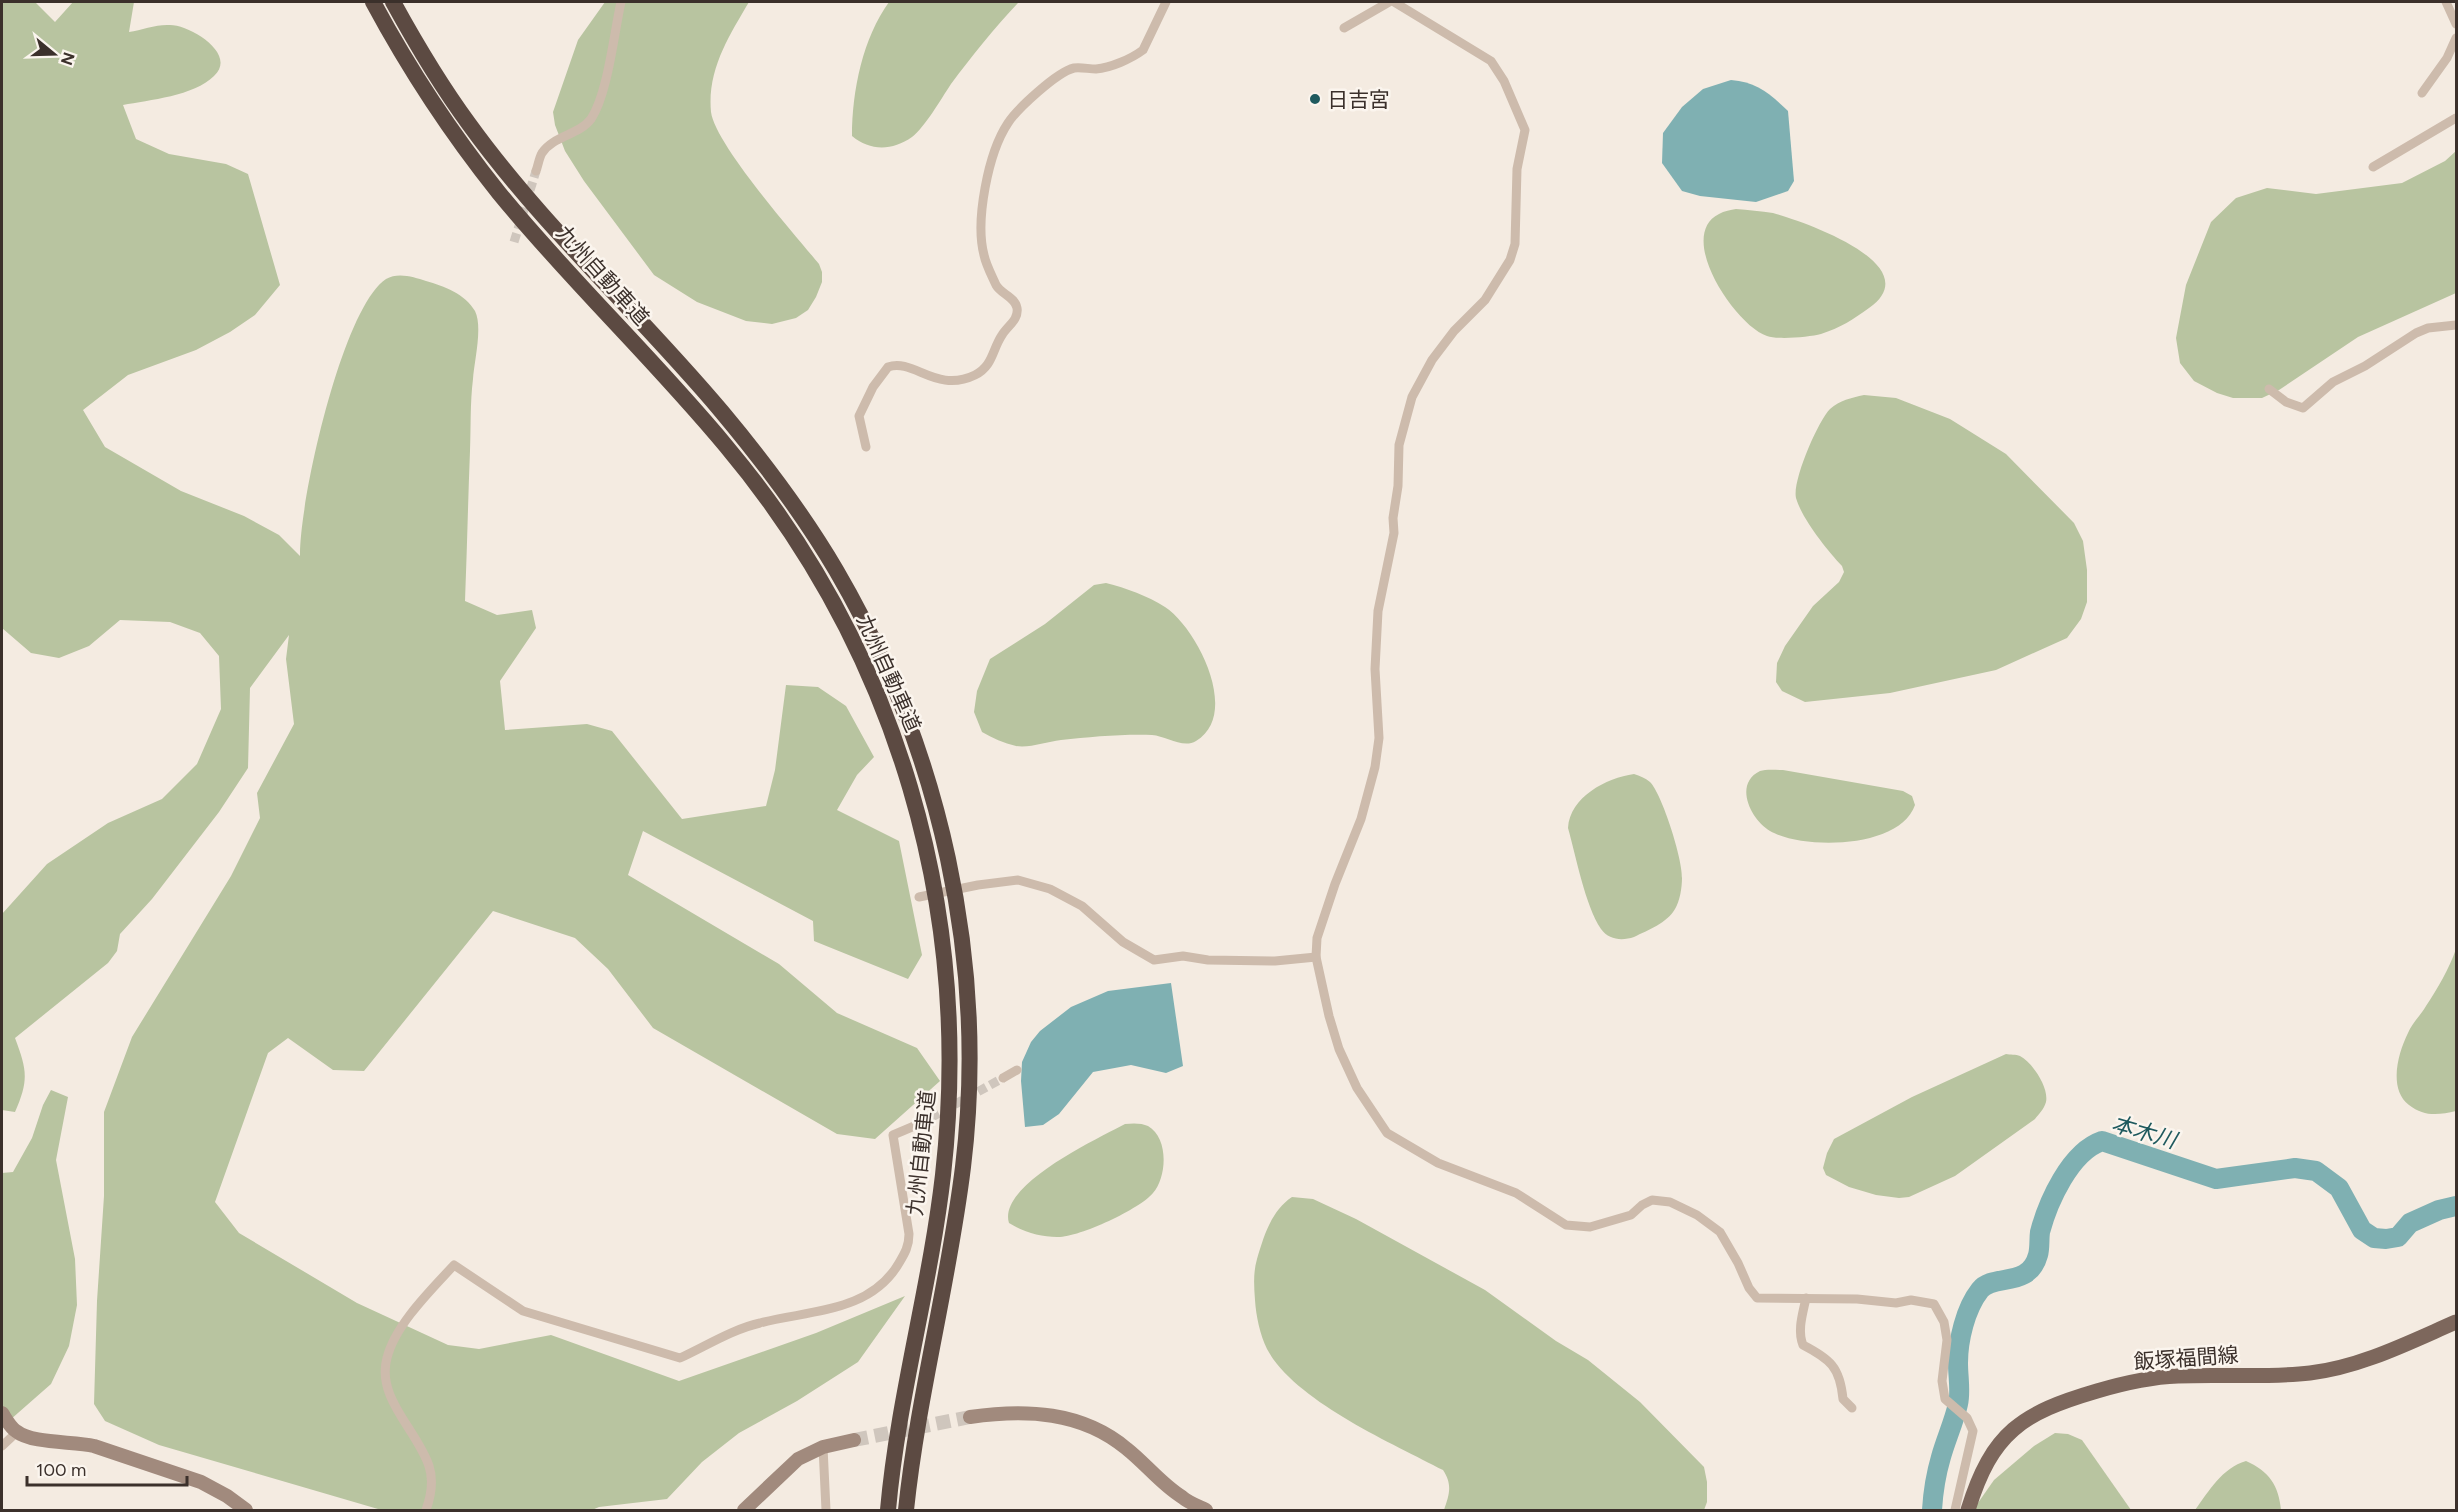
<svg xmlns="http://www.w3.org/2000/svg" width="2458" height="1512" font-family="Figtree,'Noto Sans JP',sans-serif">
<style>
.green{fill:#b8c4a0}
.water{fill:#7fb0b2}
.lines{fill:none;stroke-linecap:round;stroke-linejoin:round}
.river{stroke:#7fb0b2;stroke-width:20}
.street-tunnel{stroke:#cfc6bd;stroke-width:9;stroke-dasharray:9 4.5;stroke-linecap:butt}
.secondary-tunnel{stroke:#cfc6bd;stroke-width:14;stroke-dasharray:14 7;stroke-linecap:butt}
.street{stroke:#cdbbac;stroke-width:9}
.secondary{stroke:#a18a7d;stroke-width:14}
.primary{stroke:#7d675c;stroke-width:15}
.highway{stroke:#5c4a42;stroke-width:16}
.poi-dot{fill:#1f5a5e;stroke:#fbf5ee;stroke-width:2}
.labels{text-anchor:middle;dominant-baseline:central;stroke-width:5;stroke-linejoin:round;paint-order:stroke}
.poi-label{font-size:21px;fill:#3b302b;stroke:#fbf5ee;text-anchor:start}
.street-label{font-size:21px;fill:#3b302b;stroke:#fbf5ee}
.water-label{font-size:22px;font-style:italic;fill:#1f5a5e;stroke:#fbf5ee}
</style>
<rect width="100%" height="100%" fill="#f4ebe1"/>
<g class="green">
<path d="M2 2H35L55 22 73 2H134L129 32C142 30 157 24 170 25 190 25 238 54 214 76 194 96 149 100 123 105L136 139 169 154 226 164 248 174 280 285 255 315 230 332 196 350 128 375 83 410 105 447 181 491 244 516 279 535 300 556C299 503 342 308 386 279 398 272 414 277 426 281 444 286 465 294 475 311 483 327 474 362 473 379 470 403 471 427 470 451 468 501 467 551 465 601L497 615 532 610 536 628 500 681 505 730 587 724 612 731 682 819 766 806 775 770 786 685 818 687 846 706 874 757 857 775 837 810 899 841 922 955 908 979 814 941 813 921 643 831 628 875 779 964 837 1013 917 1048 940 1081 875 1139 837 1134 653 1028 608 969 575 938 493 911 364 1071 333 1070 288 1038 268 1053 215 1202 239 1233 357 1303 448 1345 479 1349 551 1335 679 1381 816 1333 905 1296 858 1362 797 1401 739 1433 702 1462 667 1499 599 1507 592 1510 378 1509 159 1445 105 1421 94 1404 97 1301 104 1196V1112L132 1037 231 876 260 818 257 793 294 724 286 659 289 635 250 688 248 768 219 812 152 899 120 934 117 951 108 963 15 1038C27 1070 29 1080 15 1112L2 1110V914L47 864 108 823 162 799 197 764 221 709 219 656 200 633 170 622 120 620 89 646 59 658 31 653 2 628Z"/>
<path d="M605 2H749C729 36 707 70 711 112 715 144 795 235 819 264L822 272V282L816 297 808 310 796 318 772 324 746 321 697 302 654 275 584 181 565 151 555 125 553 112 578 40Z"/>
<path d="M889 2H1019C995 27 972 56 951 84 941 99 925 127 912 137 892 151 870 151 852 136 852 90 863 38 889 2Z"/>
<polygon points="2456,151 2456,293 2358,337 2279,390 2262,398 2233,398 2217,393 2194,381 2180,363 2176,338 2186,285 2211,222 2236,198 2267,188 2316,194 2402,183 2445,161"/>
<path d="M1736 209C1748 210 1761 211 1773 213 1803 221 1930 265 1869 308 1854 319 1840 328 1821 334 1810 337 1778 340 1767 336 1736 326 1675 236 1719 214 1724 211 1731 210 1736 209Z"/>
<path d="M1864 395 1896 398 1950 419 2006 454 2074 523 2083 541 2087 570V602L2081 619 2067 638 1996 670 1890 693 1805 702 1782 691 1776 682 1777 663 1785 646 1813 606 1839 582 1844 572 1842 566C1827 550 1802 519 1796 498 1792 481 1818 421 1830 409 1840 400 1851 398 1864 395Z"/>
<path d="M1106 583C1126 588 1148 596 1165 607 1197 628 1241 714 1196 741 1183 749 1166 736 1152 735 1122 734 1090 737 1061 740 1046 742 1030 748 1016 746 1004 743 992 738 982 732L974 712 977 691 990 659 1045 624 1094 585Z"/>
<path d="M1783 770 1903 791 1912 796 1915 805C1900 849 1803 850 1770 831 1751 820 1733 784 1760 771 1766 769 1776 770 1783 770Z"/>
<path d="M1634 774C1640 776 1645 778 1650 782 1662 794 1683 860 1682 878 1682 887 1680 901 1675 909 1667 923 1648 930 1634 937 1622 941 1609 940 1601 929 1585 905 1576 856 1568 828 1570 797 1606 778 1634 774Z"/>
<path d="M2456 949V1111C2439 1115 2424 1117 2409 1105 2388 1089 2398 1053 2408 1033 2412 1023 2421 1015 2426 1006 2438 988 2449 969 2456 949Z"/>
<path d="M2006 1054C2010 1055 2016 1054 2020 1056 2033 1063 2049 1088 2046 1102 2044 1109 2039 1114 2035 1119L1955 1176 1909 1197 1899 1198 1876 1195 1849 1187 1826 1175 1823 1168 1827 1153 1834 1139 1912 1097Z"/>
<polygon points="51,1090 68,1097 56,1160 75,1259 77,1305 69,1346 51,1384 2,1427 2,1173 13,1172 32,1138 43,1105"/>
<path d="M1125 1124C1133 1123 1142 1123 1148 1126 1169 1138 1167 1177 1153 1193 1140 1209 1078 1238 1057 1237 1041 1237 1023 1232 1009 1223 997 1185 1099 1138 1125 1124Z"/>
<path d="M1292 1197 1313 1199 1356 1219 1485 1290 1556 1341 1588 1360 1640 1402 1704 1467 1707 1482V1502L1704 1510H1444C1449 1495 1453 1485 1443 1470 1392 1443 1295 1401 1267 1349 1260 1335 1256 1316 1255 1300 1254 1286 1253 1273 1257 1259 1264 1236 1271 1211 1292 1197Z"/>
<polygon points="2055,1433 2068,1434 2082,1440 2131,1510 1973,1510 1994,1480 2034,1446"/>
<path d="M2246 1461C2269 1471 2279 1486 2281 1510H2195C2209 1491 2222 1468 2246 1461Z"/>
</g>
<g class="water">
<path d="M1731 80C1757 82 1770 94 1788 111L1794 181 1788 191 1756 202 1700 196 1682 191 1662 163 1663 133 1682 107 1703 89Z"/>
<polygon points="1171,983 1183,1066 1166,1073 1131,1065 1093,1072 1059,1114 1043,1125 1025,1127 1021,1081 1022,1062 1031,1042 1040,1031 1071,1007 1108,991"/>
</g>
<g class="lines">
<path class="river" d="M1932 1510C1933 1493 1936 1474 1941 1457 1946 1439 1954 1422 1958 1404 1961 1392 1958 1377 1958 1363 1958 1341 1965 1309 1980 1290 1993 1273 2029 1289 2038 1255 2040 1248 2039 1239 2040 1232 2048 1202 2070 1152 2102 1141L2216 1179 2295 1168 2316 1171 2339 1188 2362 1230 2374 1238 2386 1239 2398 1237 2410 1223 2439 1210 2456 1206"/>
<g class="street-tunnel">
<polyline points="514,242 536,171"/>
<polyline points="919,1124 1003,1078"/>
</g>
<polyline class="secondary-tunnel" points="854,1440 970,1417"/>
<g class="street">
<polyline points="1394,2 1491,61 1504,81 1525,130 1517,169 1515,244 1510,260 1485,300 1454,331 1432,360 1412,397 1399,445 1398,486 1393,518 1394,533 1378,611 1375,669 1379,738 1375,767 1361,819 1335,884 1317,938 1316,957 1329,1016 1339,1049 1357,1088 1387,1133 1438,1163 1516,1193 1566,1225 1590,1227 1631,1215 1642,1205 1652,1200 1670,1202 1697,1215 1720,1232 1738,1263 1749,1288 1757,1298 1857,1299 1896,1303 1911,1300 1934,1304 1944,1322 1947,1340 1942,1381 1945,1399 1967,1418 1973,1431 1955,1510"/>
<polyline points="2446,2 2456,24"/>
<polyline points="1344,28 1389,2"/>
<polyline points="2422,93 2447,58 2456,38"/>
<polyline points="2373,167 2456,118"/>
<path d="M536 171C538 166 539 158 542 153 553 136 579 135 591 119 608 93 614 33 621 2"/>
<polyline points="2269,389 2286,402 2303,408 2333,382 2365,366 2416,333 2428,328 2456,325"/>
<path d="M866 447 859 416 873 387 888 367C914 358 936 394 975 375 993 366 992 350 1002 335 1007 326 1019 320 1017 308 1015 297 1001 294 996 285 992 276 986 265 984 255 975 221 988 153 1008 123 1017 109 1057 72 1074 68 1081 67 1089 69 1096 69 1110 68 1131 59 1143 50L1166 2"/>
<polyline points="919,897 978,885 1018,880 1050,889 1082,906 1123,942 1154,960 1183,956 1208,960 1275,961 1316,957"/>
<polyline points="1003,1078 1017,1070"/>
<path d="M1806 1298C1803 1313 1797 1330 1803 1345 1830 1359 1840 1367 1843 1399L1852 1408"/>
<polyline points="2,1446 17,1432"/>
<polyline points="823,1447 826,1510"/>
<path d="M426 1510C431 1496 434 1481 429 1466 417 1430 376 1398 387 1358 395 1325 431 1290 454 1265L523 1311 680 1358C706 1346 733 1329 760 1323 809 1310 870 1313 899 1263 905 1253 909 1246 909 1234L893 1135 919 1124"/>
</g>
<g class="secondary">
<path d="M2 1413C6 1419 10 1427 16 1431 32 1444 73 1441 94 1446L201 1482 227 1496 246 1510"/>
<path d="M970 1417C1025 1409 1082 1411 1127 1449 1146 1464 1161 1484 1182 1497 1189 1503 1198 1506 1206 1510"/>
<polyline points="744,1510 798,1459 823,1447 854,1440"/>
</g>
<path class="primary" d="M1968 1510C1992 1432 2022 1413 2097 1391 2124 1383 2150 1377 2178 1376 2222 1374 2267 1378 2310 1373 2361 1367 2410 1342 2456 1322"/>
<g class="highway">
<path d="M373 2C409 69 451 133 499 193 571 281 654 359 726 446 898 651 973 910 943 1175 930 1288 898 1397 888 1510"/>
<path d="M393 2C416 44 441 86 469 124 544 228 640 314 722 412 763 461 803 514 836 570 940 748 988 962 963 1167 949 1282 918 1395 906 1510"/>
</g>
</g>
<circle class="poi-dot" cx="1315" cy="99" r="6"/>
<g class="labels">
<g class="poi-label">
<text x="1327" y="99">日吉宮</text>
</g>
<g class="street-label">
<text transform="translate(603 275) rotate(48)">九州自動車道</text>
<text transform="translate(889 673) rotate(66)">九州自動車道</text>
<text transform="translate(921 1153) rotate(-84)">九州自動車道</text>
<text transform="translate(2186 1358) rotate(-4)">飯塚福間線</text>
</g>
<g class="water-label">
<text transform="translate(2144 1132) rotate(16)">本木川</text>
</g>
</g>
<rect width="2458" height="1512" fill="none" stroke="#3b302b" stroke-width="6"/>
<g transform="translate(54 54) rotate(109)" stroke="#fbf5ee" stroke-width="4.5" paint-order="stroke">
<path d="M0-4.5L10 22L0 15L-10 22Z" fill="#3b302b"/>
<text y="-9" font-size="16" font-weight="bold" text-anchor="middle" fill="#3b302b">N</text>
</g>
<path d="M27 1476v9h160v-9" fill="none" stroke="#3b302b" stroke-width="3"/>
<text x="36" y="1476" font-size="18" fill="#3b302b" stroke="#fbf5ee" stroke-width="4.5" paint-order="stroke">100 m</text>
</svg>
